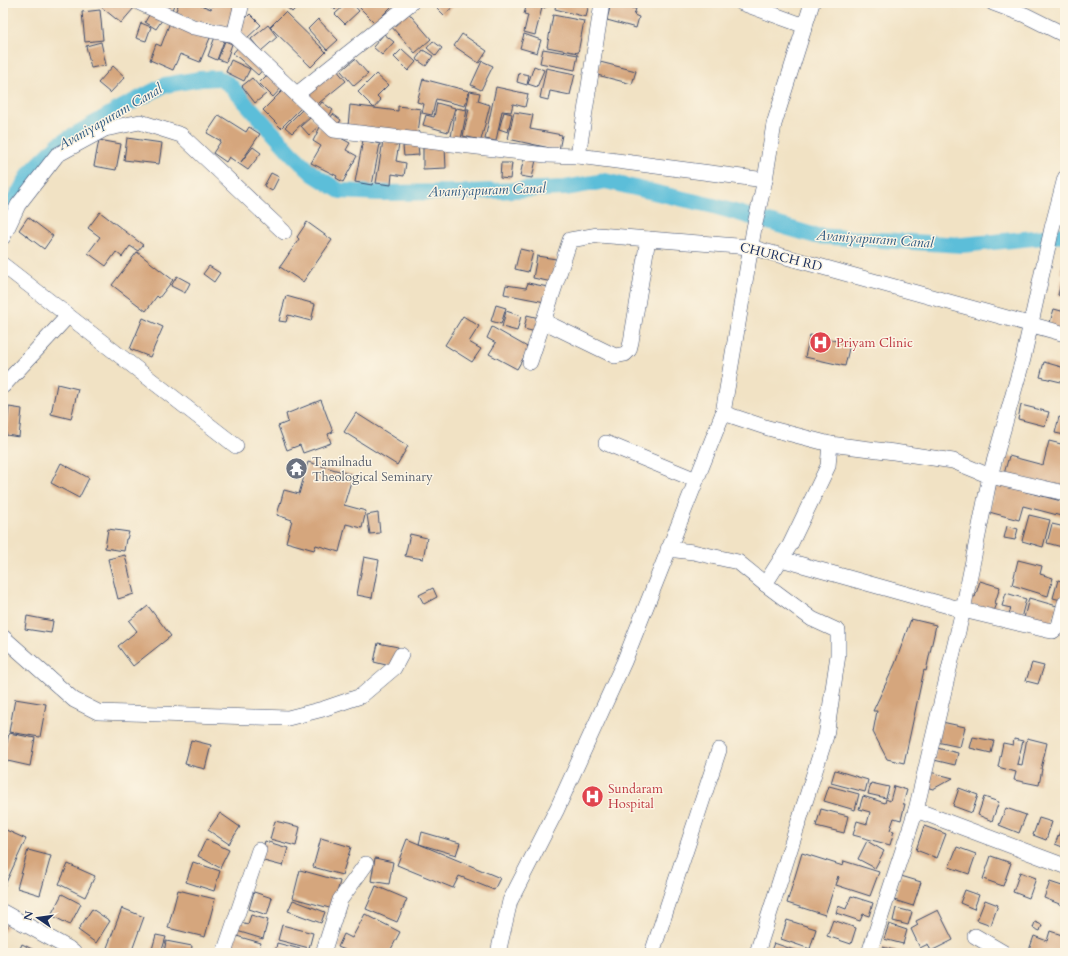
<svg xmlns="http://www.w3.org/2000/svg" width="1068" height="956" font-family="Cardo,serif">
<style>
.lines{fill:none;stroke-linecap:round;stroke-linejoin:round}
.canal{stroke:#5bbed9;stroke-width:16}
.building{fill:#d5a67d}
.minor-casing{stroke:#3b4a6d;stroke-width:16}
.minor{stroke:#fff;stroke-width:15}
.labels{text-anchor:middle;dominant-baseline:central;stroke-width:3;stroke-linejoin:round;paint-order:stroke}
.street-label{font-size:13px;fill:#1b2f5e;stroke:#fcf5e5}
.health-label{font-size:13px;fill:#be3a42;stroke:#fcf5e5;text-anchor:start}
.worship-label{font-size:13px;fill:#5b616d;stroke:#fcf5e5;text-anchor:start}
.water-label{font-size:14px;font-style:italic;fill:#2e5a83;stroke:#fcf5e5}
</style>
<rect width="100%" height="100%" fill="#fcf5e5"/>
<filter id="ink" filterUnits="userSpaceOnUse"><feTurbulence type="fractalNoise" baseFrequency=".025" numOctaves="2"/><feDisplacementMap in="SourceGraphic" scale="8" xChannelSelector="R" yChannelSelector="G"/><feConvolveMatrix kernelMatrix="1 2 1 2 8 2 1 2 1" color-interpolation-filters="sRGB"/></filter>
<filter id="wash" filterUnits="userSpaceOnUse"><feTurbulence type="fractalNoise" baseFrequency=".012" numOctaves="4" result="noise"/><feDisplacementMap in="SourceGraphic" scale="16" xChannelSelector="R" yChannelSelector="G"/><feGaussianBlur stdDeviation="0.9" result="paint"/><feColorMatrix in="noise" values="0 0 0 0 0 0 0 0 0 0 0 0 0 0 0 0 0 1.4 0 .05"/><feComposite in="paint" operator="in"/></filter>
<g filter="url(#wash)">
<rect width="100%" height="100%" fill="#f1e2c4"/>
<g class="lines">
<polyline class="canal" points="12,205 30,173 59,144 119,109 165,85 200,79 218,78 229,84 292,154 313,174 340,191 380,193 470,192 565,188 605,181 714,206 816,236 962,245 1065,235"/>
</g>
<g id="blocks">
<g class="building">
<polygon points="102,3 128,3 134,8 121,23 100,6"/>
<polygon points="156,3 175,3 171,12"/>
<polygon points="179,3 195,3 211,9 213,3 237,3 227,30 206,21 205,24 175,13"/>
<polygon points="282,3 301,3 292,12"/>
<polygon points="328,3 342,3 335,10"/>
<polygon points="347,3 352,3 359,11 345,24 335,14"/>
<polygon points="363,3 395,3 375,23 359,7"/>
<polygon points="432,3 457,3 444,15"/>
<polygon points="532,3 546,3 545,8"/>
<polygon points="556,3 589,3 586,17 555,9"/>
<polygon points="611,3 636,9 634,15 639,17 636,28 607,20"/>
<polygon points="527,4 542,8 535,35 524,32 528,15 524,14"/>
<polygon points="100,10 103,40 85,42 82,12"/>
<polygon points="152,10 164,17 156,29 145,22"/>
<polygon points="406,10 431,39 415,53 390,25"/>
<polygon points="285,12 326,52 311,67 270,27"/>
<polygon points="250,14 261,25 247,38 236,28"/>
<polygon points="553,15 584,21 578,53 547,47"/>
<polygon points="318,19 338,40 327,50 308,29"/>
<polygon points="170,22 210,38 200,62 180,54 173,70 150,60 156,44 161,46"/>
<polygon points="141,23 151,27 146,41 136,38"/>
<polygon points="268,25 277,37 261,51 251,39"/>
<polygon points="216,34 225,38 217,60 208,56"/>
<polygon points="384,34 394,42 382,55 373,47"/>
<polygon points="462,34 487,51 479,63 454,46"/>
<polygon points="524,34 541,40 537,53 520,48"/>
<polygon points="225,41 232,44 226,62 218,59"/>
<polygon points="433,41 442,48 436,56 427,48"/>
<polygon points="101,42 106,65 91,68 86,46"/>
<polygon points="241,44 266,66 258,75 233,53"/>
<polygon points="402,49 416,62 408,71 394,57"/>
<polygon points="543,49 578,55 575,70 540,63"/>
<polygon points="423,50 433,56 426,66 416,59"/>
<polygon points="355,59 368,74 354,86 341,71"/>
<polygon points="231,60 250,69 244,81 226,72"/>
<polygon points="482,61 493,66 481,90 471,85"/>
<polygon points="600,62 636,71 632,84 597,75"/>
<polygon points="113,66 125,77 110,93 98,83"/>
<polygon points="534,66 544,70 537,87 528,84"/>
<polygon points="546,68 575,74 570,95 550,91 548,100 540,98"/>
<polygon points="336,69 346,81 314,107 304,95"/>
<polygon points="270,72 284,85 273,97 259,83"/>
<polygon points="519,73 529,75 527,85 517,82"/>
<polygon points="376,74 388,85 377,96 381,100 374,108 358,92"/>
<polygon points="252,78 266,94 255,103 242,86"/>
<polygon points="423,79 469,91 465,106 436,99 432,115 422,113 424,104 417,102"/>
<polygon points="496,87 528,94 525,107 513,104 511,112 502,111 496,141 485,139"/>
<polygon points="285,88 303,106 281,128 263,110"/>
<polygon points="470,91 480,93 478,101 490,105 481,140 463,136 469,109 466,109"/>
<polygon points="322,102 333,110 327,118 316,110"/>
<polygon points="437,103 455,108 448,132 423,125 426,115 434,117"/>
<polygon points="350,105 398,111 398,106 421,109 418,134 348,126"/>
<polygon points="304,108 311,115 292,133 285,127"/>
<polygon points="456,108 467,110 461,139 451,137"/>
<polygon points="504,112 512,114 508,132 499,129"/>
<polygon points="514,112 533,115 530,129 562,135 559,150 508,139"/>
<polygon points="333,114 341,120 337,126 329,120"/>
<polygon points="219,115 246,132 249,127 260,134 241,162 253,147 261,153 248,170 229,157 226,162 213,153 221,141 207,133"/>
<polygon points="311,117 319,126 309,135 301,126"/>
<polygon points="320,127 350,143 346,150 357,156 343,182 336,178 337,176 311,163 321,146 313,141"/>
<polygon points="127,138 162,143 159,164 124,160"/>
<polygon points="99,140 121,144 116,170 94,166"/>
<polygon points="363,140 380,144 372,185 355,182"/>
<polygon points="383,141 399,144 396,161 406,163 404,176 392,174 391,185 376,183"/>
<polygon points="418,145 419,155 404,156 403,146"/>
<polygon points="445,147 446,168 423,169 423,148"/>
<polygon points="524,157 536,160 532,178 520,176"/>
<polygon points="501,163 512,163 510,179 500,178"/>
<polygon points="271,173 279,177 272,191 264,186"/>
<polygon points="100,212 143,245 138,251 130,246 122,257 116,252 106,266 88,253 100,237 88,228"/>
<polygon points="28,217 53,236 44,249 19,230"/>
<polygon points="307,222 332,240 303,282 280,267 299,239 297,237"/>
<polygon points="520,249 533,252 528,272 515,269"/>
<polygon points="137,252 173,280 159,298 157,296 146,311 112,285"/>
<polygon points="537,256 556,259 552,282 533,278"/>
<polygon points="1064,256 1065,256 1065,274 1060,273"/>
<polygon points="209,266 220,273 214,282 203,274"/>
<polygon points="177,276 190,283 185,293 171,286"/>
<polygon points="1062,279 1065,279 1065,297 1058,295"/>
<polygon points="528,283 548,287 545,302 504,294 506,285 526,288"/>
<polygon points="286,296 315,304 311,321 288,315 286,322 279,321"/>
<polygon points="496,305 506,308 501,324 491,321"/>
<polygon points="1054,309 1065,312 1065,334 1048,329"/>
<polygon points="506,311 521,316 517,331 502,327"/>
<polygon points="527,315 539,318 536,332 524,329"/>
<polygon points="463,316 479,326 469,342 481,349 472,362 445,345"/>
<polygon points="143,318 163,327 150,357 130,349"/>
<polygon points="492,327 529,348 517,369 489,354 496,343 487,338"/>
<polygon points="810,335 850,344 845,366 805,357"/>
<polygon points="1044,362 1065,368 1065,383 1040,377"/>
<polygon points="57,384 78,389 71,419 51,414"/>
<polygon points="321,400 333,432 328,434 331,443 303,453 300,445 287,450 278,426 288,422 286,414"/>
<polygon points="1021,405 1049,412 1045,426 1018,419"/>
<polygon points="9,407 22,409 19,437 6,435"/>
<polygon points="356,413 408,446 397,465 344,432"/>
<polygon points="1059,417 1065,419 1065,435 1055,433"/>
<polygon points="1049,441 1065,445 1065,456 1062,468 1065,471 1065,488 1004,474 1009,456 1043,465"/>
<polygon points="308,462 353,475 344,505 366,511 362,528 346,524 339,552 316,545 314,550 286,542 292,520 277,515 284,490 299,494"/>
<polygon points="61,463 89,478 79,498 51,483"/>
<polygon points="996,484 1065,502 1065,517 1023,506 1019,520 989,512"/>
<polygon points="378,513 380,533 370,534 367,515"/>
<polygon points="1029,515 1050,520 1043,547 1022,541"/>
<polygon points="1052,524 1065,527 1065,537 1062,547 1047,543"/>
<polygon points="1007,526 1018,529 1015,540 1004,538"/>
<polygon points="108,529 129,532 127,539 126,539 124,551 105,548"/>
<polygon points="410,534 427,538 423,559 405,556"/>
<polygon points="125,555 134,594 118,599 108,559"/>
<polygon points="364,557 379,560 372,598 357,595"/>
<polygon points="1018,560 1042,566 1040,574 1053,578 1048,596 1012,585"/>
<polygon points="1058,580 1065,582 1061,600 1053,598"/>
<polygon points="980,581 1000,587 995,603 997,604 994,611 969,604 971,596 975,597"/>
<polygon points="433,588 437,597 424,604 419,595"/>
<polygon points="1006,593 1026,599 1020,622 1008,618 1011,608 1002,606"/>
<polygon points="1029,598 1057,606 1051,626 1024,618"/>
<polygon points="148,606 171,636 133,666 118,646 137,631 129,621"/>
<polygon points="27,616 53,621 51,633 25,629"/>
<polygon points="911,619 936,625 926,671 924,670 904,763 887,759 873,732 877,711 873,711 895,664"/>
<polygon points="378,643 398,647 394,667 374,662"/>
<polygon points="1032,663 1044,666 1038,684 1026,681"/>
<polygon points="15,699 46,704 40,737 9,732"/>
<polygon points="942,722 965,727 960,747 937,742"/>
<polygon points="9,733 35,738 30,766 3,760"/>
<polygon points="973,737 994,741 991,753 970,748"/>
<polygon points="1027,738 1047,743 1041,769 1042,769 1039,785 1014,780 1016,772 998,767 1003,743 1013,745 1014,739 1023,741 1017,764 1022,765"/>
<polygon points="191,740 211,745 205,769 185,764"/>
<polygon points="937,748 958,753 955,765 934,760"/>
<polygon points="835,770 868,780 865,792 831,783"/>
<polygon points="930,772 953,778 933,789 926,787"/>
<polygon points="871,783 889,787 886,798 868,794"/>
<polygon points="829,786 859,794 855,810 824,801"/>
<polygon points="894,786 907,790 903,804 905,804 901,820 894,818 890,830 894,831 890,845 853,835 857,821 867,824 870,812 859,809 863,796 885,803 886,799 890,801"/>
<polygon points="959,788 978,795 972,813 953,806"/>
<polygon points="589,790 600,794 597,802 586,798"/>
<polygon points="984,797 999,802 992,821 978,815"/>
<polygon points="1006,808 1026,815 1019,833 999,825"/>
<polygon points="821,809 848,816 844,833 816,826"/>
<polygon points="220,813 240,827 229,844 208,830"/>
<polygon points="1039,818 1052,822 1046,840 1033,835"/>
<polygon points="1065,819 1065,848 1055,844"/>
<polygon points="275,821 300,827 296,846 270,839"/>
<polygon points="924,826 946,834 937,858 916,850"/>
<polygon points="6,830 26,839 3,889 3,837"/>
<polygon points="422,832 460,843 456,855 419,844"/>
<polygon points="321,838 351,847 342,875 313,867"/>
<polygon points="206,839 229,850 220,868 198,856"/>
<polygon points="407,839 500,878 494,890 459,876 453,888 397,865"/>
<polygon points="265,841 288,848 283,866 260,860"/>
<polygon points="867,841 884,851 875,868 858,859"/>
<polygon points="957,847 976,854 969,874 949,867"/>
<polygon points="28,850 51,856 40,895 17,888"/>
<polygon points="802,853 843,866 844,861 879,872 870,896 836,885 839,877 838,876 825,915 787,903"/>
<polygon points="991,856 1011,863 1003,886 983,879"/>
<polygon points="375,858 393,862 389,884 371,881"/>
<polygon points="193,862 220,871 214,891 186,882"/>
<polygon points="68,864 95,876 85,897 59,884"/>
<polygon points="300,870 340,881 333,909 293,898"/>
<polygon points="1020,872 1036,878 1029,898 1013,892"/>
<polygon points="901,876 921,882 913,906 894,900"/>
<polygon points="1050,882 1065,887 1065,896 1062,905 1044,898"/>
<polygon points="376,886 407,899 397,922 366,909"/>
<polygon points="178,890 215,899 205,937 168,928"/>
<polygon points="965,890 979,895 974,909 960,903"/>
<polygon points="254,892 272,898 267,915 249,909"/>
<polygon points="62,894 81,904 70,925 51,915"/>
<polygon points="851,896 873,903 869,916 863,914 860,921 836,913 838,906 846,909"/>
<polygon points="293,900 325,912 321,923 288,911"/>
<polygon points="985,900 998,905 991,925 977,920"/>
<polygon points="122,908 144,917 131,953 105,953"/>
<polygon points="896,908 912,912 908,925 893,921"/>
<polygon points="92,909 110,921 96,943 78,930"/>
<polygon points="938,910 953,940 931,951 928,944 920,948 911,929 918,925 916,921"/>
<polygon points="365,914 400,932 389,953 343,953 345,950 338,947 344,934 352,938"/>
<polygon points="251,915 268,920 263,939 237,931 240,922 248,924"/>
<polygon points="787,920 816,929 810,949 781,939"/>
<polygon points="833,920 856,928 851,944 827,936"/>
<polygon points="1035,922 1042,925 1040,931 1033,928"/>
<polygon points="3,923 8,926 3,933"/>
<polygon points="889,924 907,930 903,944 884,939"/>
<polygon points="282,925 313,933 309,948 278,940"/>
<polygon points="1050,931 1065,936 1065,943 1061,953 1028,953 1034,936 1047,941"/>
<polygon points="156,935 166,937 161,953 151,953"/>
<polygon points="233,935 261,943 258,953 235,953 229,951"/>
<polygon points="166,941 192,946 191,953 164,953"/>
<polygon points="277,943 308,951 307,953 275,953"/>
<polygon points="774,943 803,953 770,953"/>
<polygon points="22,944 40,953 18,953"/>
<polygon points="883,947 904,953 882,953"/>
</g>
</g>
</g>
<g filter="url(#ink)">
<use href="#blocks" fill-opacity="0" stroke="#3b4a6d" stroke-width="1"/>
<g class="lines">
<defs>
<g id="minor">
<polyline points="140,3 193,27 234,35 242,3"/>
<polyline points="742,3 805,26"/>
<polyline points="993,3 1025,15 1065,35"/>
<polyline points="234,35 334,130 546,155 578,156 765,180"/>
<polyline points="297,94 411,3"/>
<polyline points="578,156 602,3"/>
<polyline points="3,237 18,205 57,155 105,129 140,122 181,135 284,232"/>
<polyline points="3,265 236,446"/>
<polyline points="543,321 615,356 625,354 629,350 631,342 648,239"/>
<polyline points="530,362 570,240 598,235 750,247 1065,334"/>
<polyline points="3,386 68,316"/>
<polyline points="723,413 768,428 830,444 894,452 953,461 990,476 1065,493"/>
<polyline points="606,443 696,480"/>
<polyline points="668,549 693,552 738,562 765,584 812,619 838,631 838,655 826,736 757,953"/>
<polyline points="781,559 963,610 1047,630 1053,631 1059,626 1065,603"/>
<polyline points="765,584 790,545 828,466 830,444"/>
<polyline points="3,637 74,700 98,712 129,713 288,718 323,709 361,696 394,668 401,655"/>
<polyline points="916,810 1065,866"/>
<polyline points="3,912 68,948 74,953"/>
<polyline points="975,936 1004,953"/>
<polyline points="224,953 259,850"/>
<polyline points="323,953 340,900 366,864"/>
<polyline points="498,953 510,901 557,809 624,662 723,413 754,228 765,180 774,124 812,3"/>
<polyline points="652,953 719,750"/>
<polyline points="869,953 916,810 963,610 990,476 1023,359 1052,228 1065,178"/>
</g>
</defs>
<use href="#minor" class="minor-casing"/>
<use href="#minor" class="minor"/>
</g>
</g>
<defs>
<symbol id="hospital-disc" viewBox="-11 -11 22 22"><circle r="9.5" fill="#e0444e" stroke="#fcf5e5"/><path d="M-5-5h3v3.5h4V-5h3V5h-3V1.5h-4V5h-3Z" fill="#fff"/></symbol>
<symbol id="temple-disc" viewBox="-11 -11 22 22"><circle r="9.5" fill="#6b7280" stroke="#fcf5e5"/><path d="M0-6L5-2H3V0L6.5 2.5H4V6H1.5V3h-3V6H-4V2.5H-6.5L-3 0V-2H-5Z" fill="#fff"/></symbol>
</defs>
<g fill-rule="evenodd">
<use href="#hospital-disc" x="808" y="330" width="25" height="25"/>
<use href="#temple-disc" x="284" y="456" width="25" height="25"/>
<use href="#hospital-disc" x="580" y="784" width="25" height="25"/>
</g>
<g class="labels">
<g class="street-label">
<text transform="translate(781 257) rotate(14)">CHURCH RD</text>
</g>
<g class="health-label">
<text x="836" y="343">Priyam Clinic</text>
<text x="608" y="789">Sundaram<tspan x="608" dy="15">Hospital</tspan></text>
</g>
<g class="worship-label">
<text x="312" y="462">Tamilnadu<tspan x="312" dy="15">Theological Seminary</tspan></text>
</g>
<g class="water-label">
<text transform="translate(110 117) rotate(-30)">Avaniyapuram Canal</text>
<text transform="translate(487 190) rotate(-2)">Avaniyapuram Canal</text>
<text transform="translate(875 239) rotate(4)">Avaniyapuram Canal</text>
</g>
</g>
<rect width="1068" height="956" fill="none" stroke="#fcf5e5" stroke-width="16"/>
<g transform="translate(38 918) rotate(283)" stroke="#fcf5e5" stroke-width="3" paint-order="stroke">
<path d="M0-3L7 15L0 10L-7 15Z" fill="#1b2f5e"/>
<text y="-6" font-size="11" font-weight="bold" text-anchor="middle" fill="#1b2f5e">N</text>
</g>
</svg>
